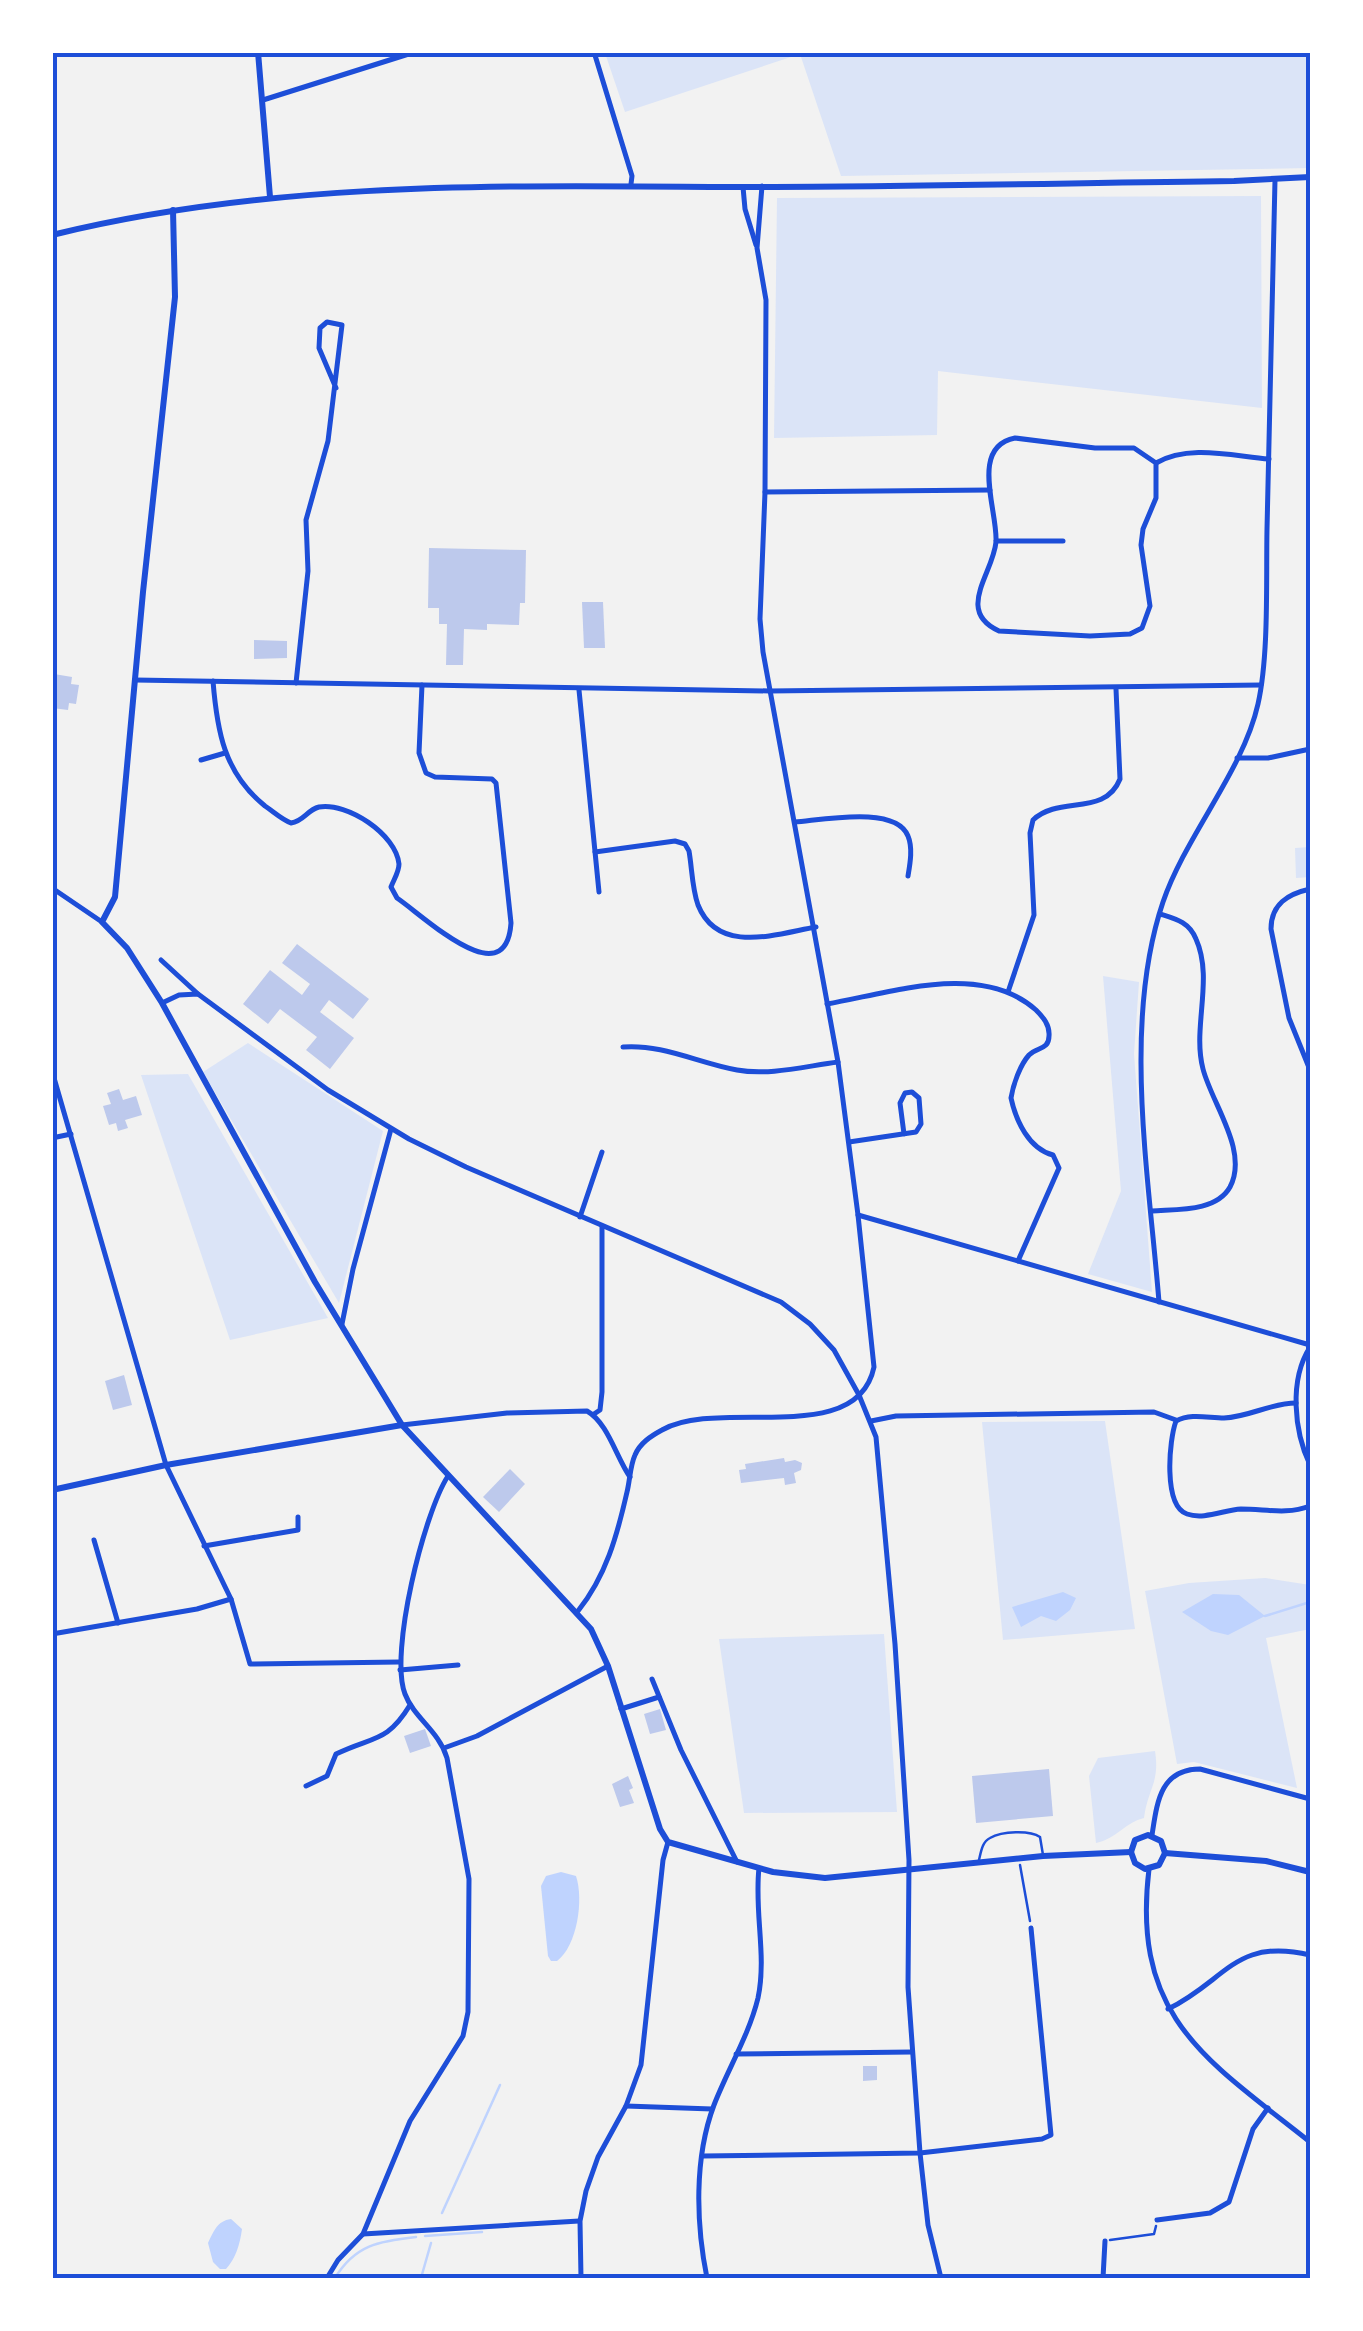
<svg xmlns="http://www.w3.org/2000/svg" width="1363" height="2331" font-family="Montserrat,sans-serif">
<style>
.green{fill:#dbe4f7}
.water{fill:#bfd3fe}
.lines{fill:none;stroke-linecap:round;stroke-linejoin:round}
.stream{stroke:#bfd3fe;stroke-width:2.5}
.building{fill:#bdc9ec}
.path{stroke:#1d4ed8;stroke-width:2.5}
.service{stroke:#1d4ed8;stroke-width:2.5}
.minor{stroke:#1d4ed8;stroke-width:5}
.tertiary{stroke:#1d4ed8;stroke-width:6}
.secondary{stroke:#1d4ed8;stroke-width:6}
.neatline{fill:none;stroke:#1d4ed8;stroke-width:4}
</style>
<rect width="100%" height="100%" fill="#f2f2f2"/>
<g class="green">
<polygon points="605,53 1310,53 1310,168 841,176 800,54 625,112"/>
<polygon points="1261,196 1262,408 938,371 937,435 774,438 777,198"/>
<polygon points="1310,847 1310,877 1296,878 1295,848"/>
<polygon points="1103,976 1139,982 1134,1054 1152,1292 1088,1274 1121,1191"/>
<polygon points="248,1043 383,1131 339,1303 203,1072"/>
<polygon points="188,1074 328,1318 230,1340 141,1075"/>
<polygon points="1105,1421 1135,1629 1003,1640 982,1422"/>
<polygon points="1265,1578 1310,1585 1310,1629 1266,1638 1297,1788 1194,1762 1177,1764 1145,1591 1189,1583"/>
<polygon points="884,1634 897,1812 744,1813 719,1639"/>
<path d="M1155 1751C1160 1783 1148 1788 1144 1818 1126 1822 1116 1839 1096 1843L1089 1776 1098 1758Z"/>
</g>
<g class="water">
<polygon points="1063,1592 1076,1598 1070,1610 1056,1621 1041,1616 1021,1627 1012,1607"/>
<polygon points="1213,1594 1239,1595 1265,1616 1228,1635 1211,1631 1182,1612"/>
<path d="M561 1872 576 1876C584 1900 577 1946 557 1961H551L548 1956 541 1886 546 1876Z"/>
<path d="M231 2219 242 2229C240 2244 236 2258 226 2269H220L213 2262 208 2243C214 2231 217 2221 231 2219Z"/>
</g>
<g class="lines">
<g class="stream">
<polyline points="1265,1616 1310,1602"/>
<polyline points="442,2213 500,2085"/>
<polyline points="425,2236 482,2232"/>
<path d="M335 2278C355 2245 379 2241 416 2237"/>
<polyline points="421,2278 431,2243"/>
</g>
</g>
<g class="building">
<polygon points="429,548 526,550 525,603 520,603 519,625 487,624 487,630 464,629 463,665 446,665 447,624 439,624 439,608 428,608"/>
<polygon points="582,602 603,602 605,648 584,648"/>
<polygon points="254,640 287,641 287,658 254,659"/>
<polygon points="54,674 72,677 71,684 79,685 76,704 69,703 68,710 52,708"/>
<polygon points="297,944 369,999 353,1019 329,1000 320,1012 354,1038 330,1069 306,1050 317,1037 280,1009 268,1024 243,1004 270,970 302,995 310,984 282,963"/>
<polygon points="119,1089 123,1100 136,1096 142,1115 125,1120 128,1128 118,1131 116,1123 109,1125 103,1106 111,1104 107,1093"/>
<polygon points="124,1375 132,1405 113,1410 105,1381"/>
<polygon points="784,1458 785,1462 795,1460 802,1463 801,1470 794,1473 796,1483 785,1485 784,1478 741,1483 739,1470 746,1469 745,1464"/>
<polygon points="510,1469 525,1484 499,1512 483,1497"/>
<polygon points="660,1709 666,1730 650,1734 644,1714"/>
<polygon points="425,1729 431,1746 410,1753 404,1736"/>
<polygon points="1049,1769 1053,1816 976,1823 972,1776"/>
<polygon points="628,1776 633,1788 629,1790 634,1803 620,1807 612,1784"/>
<polygon points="863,2066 877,2066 877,2080 863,2081"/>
</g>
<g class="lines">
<g class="path">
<polyline points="1020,1865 1030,1921"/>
<polyline points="1110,2240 1154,2234 1156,2226"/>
</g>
<path class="service" d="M979 1860C981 1852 982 1842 990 1838 1002 1831 1030 1830 1040 1837L1043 1855"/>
<g class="minor">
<polyline points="594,52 632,176 631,184"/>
<polyline points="263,100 415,52"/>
<polyline points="743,187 745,209 756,245"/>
<path d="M1015 438 1095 448H1134L1156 463V498L1143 529 1141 545 1150 606 1142 628 1130 634 1090 636 999 631C955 611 993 574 996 542 998 511 969 447 1015 438Z"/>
<path d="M1156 463C1189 444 1232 456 1269 459"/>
<polyline points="765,492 990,490"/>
<polyline points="996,541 1063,541"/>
<polyline points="135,680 770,691 1261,685"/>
<path d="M213 681C217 731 224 773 265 806 274 812 281 819 291 823 304 821 307 810 319 807 347 802 396 834 399 864 399 872 394 879 391 887L397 898C425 917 506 996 511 923L496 783 492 779 435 777 426 773 419 753 422 685"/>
<polyline points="296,683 308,571 306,520 328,441 342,325 327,322 320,328 319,348 336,388"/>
<polyline points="579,690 599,892"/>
<polyline points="1237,758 1268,758 1310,749"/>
<polyline points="201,760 225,753"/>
<path d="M795 822C822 820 896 805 908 836 913 848 910 864 908 876"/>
<path d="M595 852 675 841 685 844 689 851C692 868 692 888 698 905 718 955 776 934 816 927"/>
<polyline points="52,888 102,922"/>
<path d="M1310 889C1288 894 1271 904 1271 929L1289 1018 1310 1070"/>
<polyline points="161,960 198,994"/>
<path d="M1008 992 1034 915 1030 833 1033 820C1059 795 1105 817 1120 779L1116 689"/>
<polyline points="162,1003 179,995 198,994 328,1090 409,1139 466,1167 781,1302 810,1324 834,1350 859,1395 876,1437 895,1644 909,1860 908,1987 920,2153 928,2225 941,2278"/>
<path d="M827 1004C891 993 981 961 1036 1010 1043 1017 1050 1025 1049 1036 1049 1050 1037 1047 1029 1055 1020 1065 1013 1085 1011 1098 1016 1121 1029 1149 1053 1155L1059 1168 1018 1261"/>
<path d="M623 1047C663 1044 698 1063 737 1070 769 1076 806 1066 838 1062"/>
<polyline points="52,1071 166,1465 231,1599 250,1664 399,1662"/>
<polyline points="52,1138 71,1134"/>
<polyline points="849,1142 916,1132 921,1124 919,1098 912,1092 905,1093 900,1103 904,1134"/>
<path d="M1152 1211C1177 1209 1216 1212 1230 1187 1249 1151 1212 1104 1203 1069 1192 1028 1214 979 1196 939 1189 922 1176 919 1160 914"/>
<polyline points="858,1215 1310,1345"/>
<polyline points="580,1217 602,1152"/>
<path d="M1159 1302C1149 1176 1122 1023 1163 902 1186 835 1243 771 1258 704 1269 655 1266 581 1267 529 1270 413 1272 296 1275 180"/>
<polyline points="342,1324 353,1269 391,1129"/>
<path d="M1310 1347C1289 1380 1294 1431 1310 1465"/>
<path d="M1296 1403C1271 1403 1249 1417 1224 1418 1208 1418 1191 1413 1176 1421 1169 1440 1163 1506 1187 1514 1204 1520 1224 1510 1241 1509 1266 1509 1286 1515 1310 1506"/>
<polyline points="594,1414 600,1410 602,1392 602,1226"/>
<polyline points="871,1421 896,1416 1154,1412 1176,1420"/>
<path d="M402 1425 507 1413 587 1411C608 1423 616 1457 630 1477"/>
<polyline points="94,1540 118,1623"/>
<polyline points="204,1546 298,1530 298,1517"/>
<path d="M578 1611C606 1576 617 1536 627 1492 630 1480 630 1466 635 1455 640 1443 651 1436 662 1430 719 1397 857 1449 874 1367L858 1215 838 1062 763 652 760 619 765 492 766 300 757 248 762 186"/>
<polyline points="52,1634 197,1609 231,1599"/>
<polyline points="400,1670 458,1665"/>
<polyline points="652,1679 681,1750 737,1862"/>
<polyline points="621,1709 659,1697"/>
<polyline points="444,1748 477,1736 608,1666"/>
<path d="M306 1786 327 1776 336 1754C373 1736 387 1743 410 1705"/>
<path d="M1152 1835C1157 1803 1160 1769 1200 1769L1310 1799"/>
<path d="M1149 1869C1131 2018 1207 2060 1310 2142"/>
<path d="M1168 2009C1226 1981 1235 1937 1310 1955"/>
<polyline points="736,2054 912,2052"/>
<polyline points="626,2106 712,2109"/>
<polyline points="703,2156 920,2153 1042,2139 1051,2135 1031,1928"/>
<polyline points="1157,2220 1210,2213 1229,2202 1253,2129 1268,2108"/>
<polyline points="363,2234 579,2221"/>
<path d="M327 2278 338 2260 363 2234 410 2121 463 2036 468 2012 469 1879 447 1758C439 1731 414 1718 405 1694 389 1653 424 1513 448 1476"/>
<polyline points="581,2278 580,2221 586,2191 598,2157 626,2106 641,2065 663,1860 668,1842"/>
<path d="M707 2278C696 2224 694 2158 714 2105 728 2069 749 2035 758 1998 767 1955 754 1912 759 1868"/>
<polyline points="1103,2278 1105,2241"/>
</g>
<g class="tertiary">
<polyline points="258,52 270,197"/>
<polyline points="173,210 175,297 143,592 115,897 102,922 127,948 162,1003 315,1282 402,1425 591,1629 608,1666 660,1829 668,1842 773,1872 825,1878 1043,1856 1131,1852"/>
<polyline points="52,1490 166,1465 402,1425"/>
<polyline points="1131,1852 1135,1840 1148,1835 1161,1841 1165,1853"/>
<polyline points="1131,1852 1135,1863 1145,1869 1159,1865 1165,1853"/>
<polyline points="1165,1853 1266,1861 1310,1872"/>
</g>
<path class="secondary" d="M52 235C279 179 512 186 743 187 907 187 1071 183 1234 181L1310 177"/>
</g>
<rect width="1363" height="2331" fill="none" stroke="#ffffff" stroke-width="110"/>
<rect x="55" y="55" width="1253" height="2221" class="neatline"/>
</svg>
